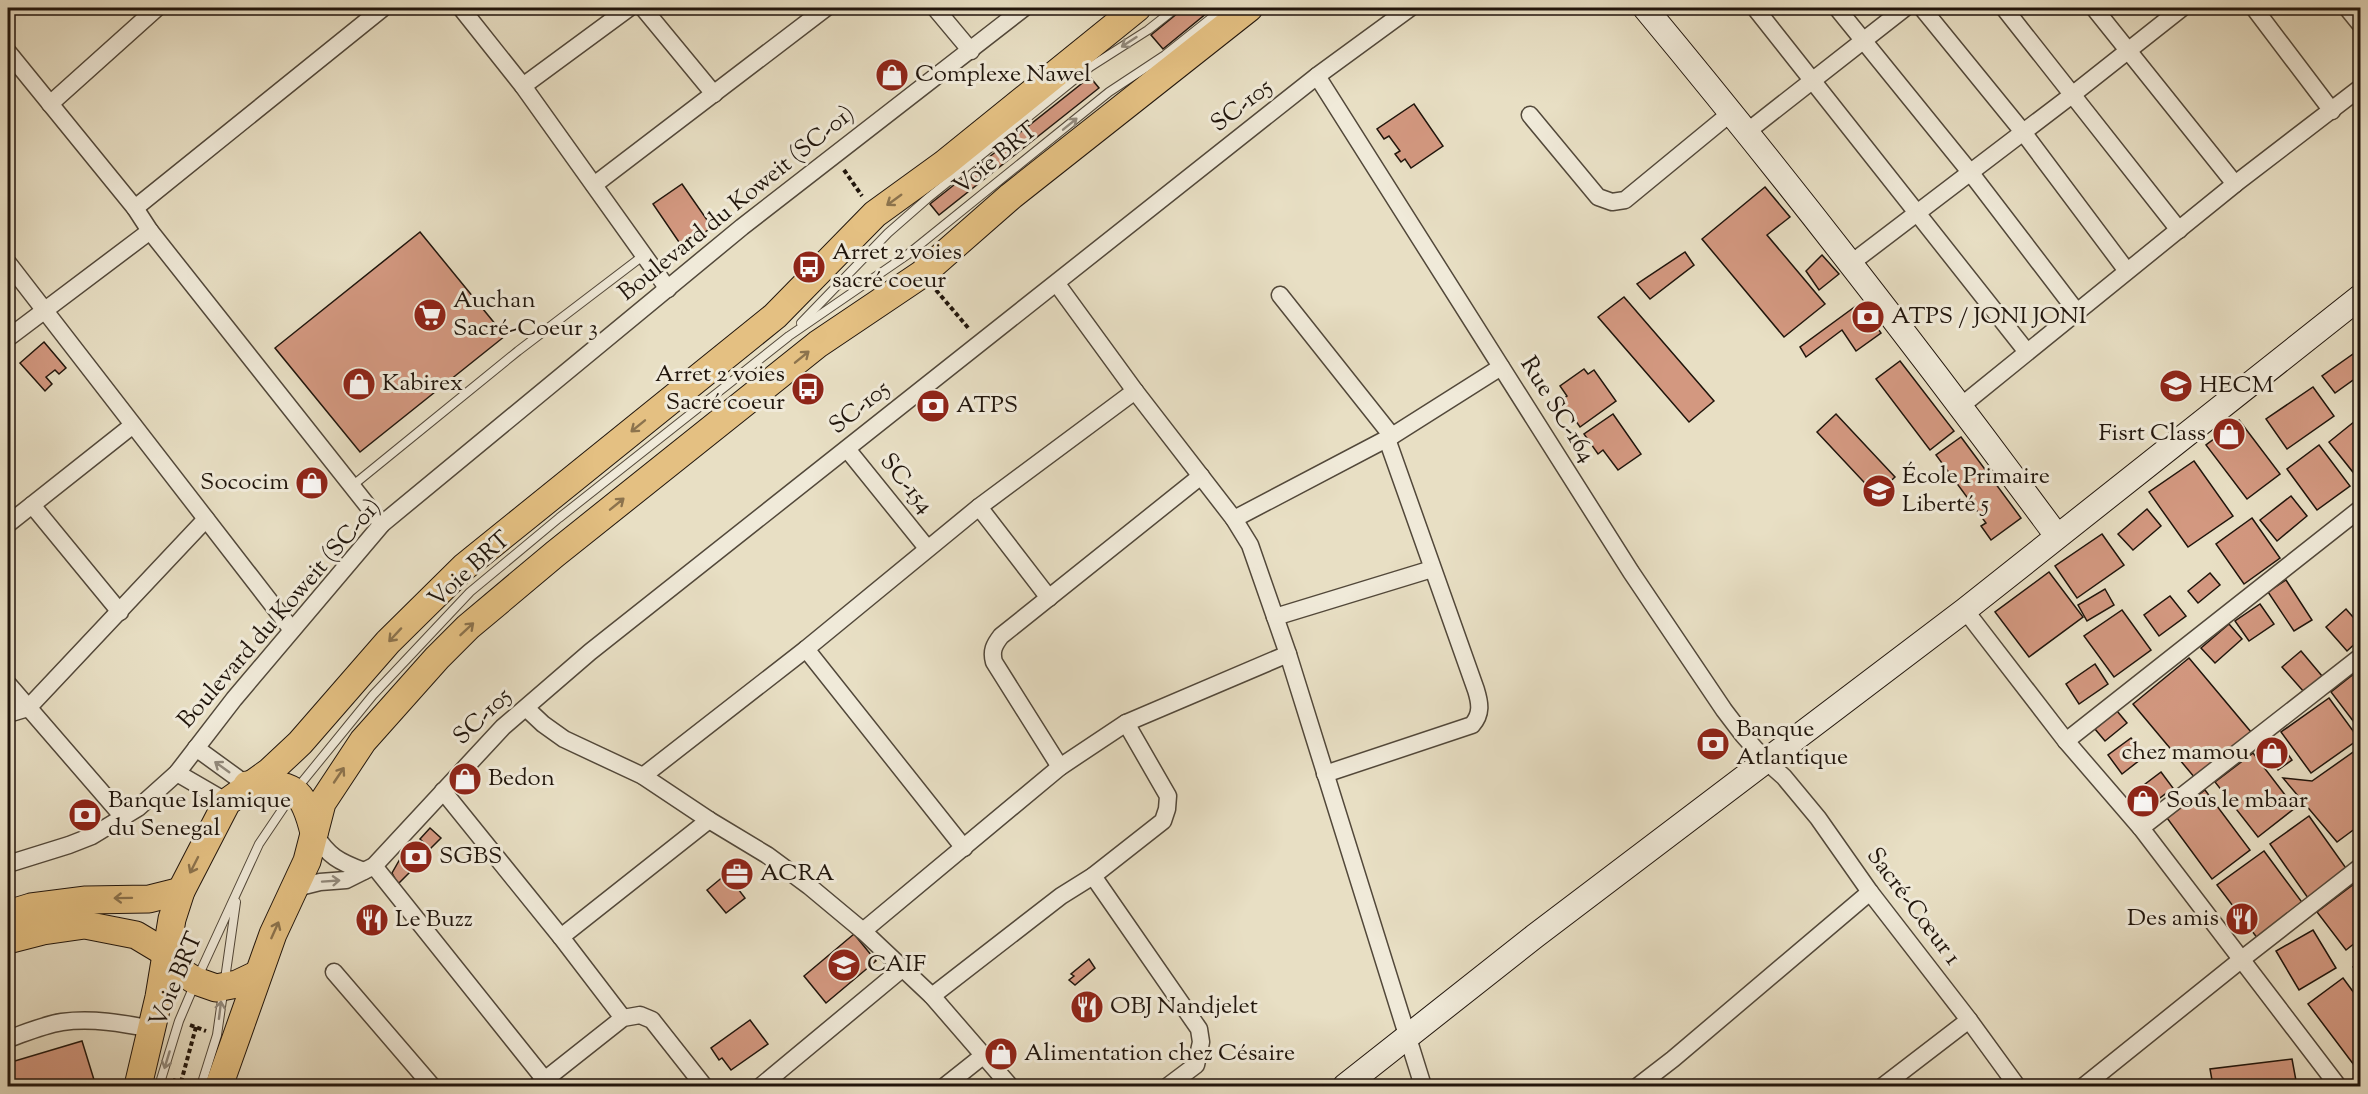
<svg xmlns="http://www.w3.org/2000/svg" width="2368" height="1094" font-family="'Sorts Mill Goudy',serif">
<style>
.building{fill:#d39880;stroke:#20150c;stroke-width:1.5}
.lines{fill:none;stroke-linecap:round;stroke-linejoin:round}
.lane-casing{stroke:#52483a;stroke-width:10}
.street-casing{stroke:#52483a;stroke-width:19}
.secondary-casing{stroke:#20150c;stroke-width:26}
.primary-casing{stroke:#20150c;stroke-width:29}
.path{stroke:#20150c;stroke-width:4;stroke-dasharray:4.5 3;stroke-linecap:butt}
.lane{stroke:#f0ead9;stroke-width:8}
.street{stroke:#f0ead9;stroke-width:16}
.secondary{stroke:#f0ead9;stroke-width:24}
.primary{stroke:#e4c082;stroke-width:27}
.oneway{stroke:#928a7d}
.oneway2{stroke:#8c734d}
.labels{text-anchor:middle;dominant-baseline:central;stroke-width:6;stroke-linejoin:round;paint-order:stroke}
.poi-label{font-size:24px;fill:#20150c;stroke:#f0ead9;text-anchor:start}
.street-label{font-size:24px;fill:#20150c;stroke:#f0ead9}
</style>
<rect width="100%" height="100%" fill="#e8dfc4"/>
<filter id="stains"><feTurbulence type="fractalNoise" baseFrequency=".00333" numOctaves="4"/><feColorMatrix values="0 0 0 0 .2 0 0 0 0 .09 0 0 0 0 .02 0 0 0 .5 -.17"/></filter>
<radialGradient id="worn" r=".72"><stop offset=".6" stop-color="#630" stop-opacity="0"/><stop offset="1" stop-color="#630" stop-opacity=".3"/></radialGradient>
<g class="building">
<polygon points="1184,8 1213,8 1163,49 1151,35"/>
<polygon points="1090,77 1099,88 939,215 930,204"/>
<polygon points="1414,104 1443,146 1411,168 1405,159 1401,162 1395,154 1400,151 1389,136 1384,139 1377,129"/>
<polygon points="682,184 712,227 683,248 653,204"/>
<polygon points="1765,187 1790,217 1767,235 1825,304 1784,337 1702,239"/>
<polygon points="420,232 505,336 360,452 275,348"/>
<polygon points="1685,252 1694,265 1650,299 1637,284"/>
<polygon points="1822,255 1839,274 1819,290 1806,271"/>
<polygon points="1624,297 1714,401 1689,422 1598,317"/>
<polygon points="1860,303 1881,333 1856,351 1842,330 1806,357 1800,347"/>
<polygon points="44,342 66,368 59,374 55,370 46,377 52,384 45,391 20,363"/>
<polygon points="2353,354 2360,365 2360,375 2335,393 2322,376"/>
<polygon points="1900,361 1954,431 1930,450 1876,379"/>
<polygon points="1584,369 1588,374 1594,370 1616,401 1580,427 1561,400 1567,396 1560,386"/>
<polygon points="2313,387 2334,416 2287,449 2266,419"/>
<polygon points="1613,414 1641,454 1618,470 1603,450 1598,454 1584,434"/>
<polygon points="1836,414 1895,477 1876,495 1817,432"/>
<polygon points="2360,417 2360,481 2329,442"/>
<polygon points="2239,420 2280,474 2247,499 2206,445"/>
<polygon points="1961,437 2021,518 1991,540 1981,526 1986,523 1936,455"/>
<polygon points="2319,445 2350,486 2317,510 2287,469"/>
<polygon points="2194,461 2233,516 2188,547 2149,492"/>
<polygon points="2291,496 2307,516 2277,541 2260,520"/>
<polygon points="2147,509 2161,526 2133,550 2118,534"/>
<polygon points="2252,518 2280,558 2244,584 2216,544"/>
<polygon points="2102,534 2124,565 2077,598 2055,566"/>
<polygon points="2049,572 2083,617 2029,657 1995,612"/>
<polygon points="2210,573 2220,585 2198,603 2188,591"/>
<polygon points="2286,580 2312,620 2294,631 2268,592"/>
<polygon points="2105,589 2114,605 2087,621 2078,605"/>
<polygon points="2170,596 2186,616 2159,636 2144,615"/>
<polygon points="2260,604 2274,624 2249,641 2235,621"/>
<polygon points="2346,609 2360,625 2360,639 2347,651 2326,627"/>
<polygon points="2122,610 2151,650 2114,677 2084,636"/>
<polygon points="2229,624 2242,639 2215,663 2201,648"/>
<polygon points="2301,651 2322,676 2304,692 2282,667"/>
<polygon points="2189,658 2251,732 2195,778 2133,704"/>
<polygon points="2095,664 2108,684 2079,704 2066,684"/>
<polygon points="2355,673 2360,680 2360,730 2331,692"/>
<polygon points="2329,698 2359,739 2311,773 2281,732"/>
<polygon points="2117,711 2127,723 2105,741 2095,729"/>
<polygon points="2131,738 2145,756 2122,774 2108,755"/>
<polygon points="2277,739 2292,760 2278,770 2263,749"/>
<polygon points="2359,748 2360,825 2337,842 2283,778 2312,781"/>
<polygon points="2253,753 2295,808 2258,837 2215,782"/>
<polygon points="2161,772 2173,788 2148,807 2136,791"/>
<polygon points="2205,790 2250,850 2212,879 2167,818"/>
<polygon points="2309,816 2348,871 2308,898 2270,844"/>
<polygon points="430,828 441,838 430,849 420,839"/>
<polygon points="418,843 427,855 398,884 392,873 404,852"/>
<polygon points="2264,851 2304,905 2258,939 2217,885"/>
<polygon points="736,866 745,878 735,885 745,898 726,913 707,890"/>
<polygon points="2354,884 2360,893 2360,939 2346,950 2317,912"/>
<polygon points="2313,930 2336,968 2299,990 2276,951"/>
<polygon points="854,934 876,961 826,1003 804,976"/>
<polygon points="1089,959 1095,968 1075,985 1069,980 1074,976 1071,974"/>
<polygon points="2360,961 2360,977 2353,967"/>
<polygon points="2343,978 2360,1001 2360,1073 2308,1004"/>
<polygon points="750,1020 768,1044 731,1070 722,1058 719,1060 711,1048"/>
<polygon points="82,1041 95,1083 82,1086 14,1086 8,1063"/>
<polygon points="2292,1059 2297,1086 2213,1086 2210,1069"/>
<polygon points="174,1079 191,1085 191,1086 172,1086"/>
</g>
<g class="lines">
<defs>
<g id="lane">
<polyline points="801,323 888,233 928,198 1090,67 1148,30 1176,8"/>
<polyline points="352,486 518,351 644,255"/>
<polyline points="159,1086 179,1021 196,981 259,844 294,792 373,695 470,592 559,518 789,336 907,255 1109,92 1165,55 1224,8"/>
<polyline points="201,1086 217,1035 236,902"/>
</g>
<g id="street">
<polyline points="461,8 523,86 668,289"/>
<polyline points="643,8 714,94"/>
<polyline points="935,8 971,51"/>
<polyline points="1755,8 2027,352"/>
<polyline points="1837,8 1970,172 2077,312"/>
<polyline points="1922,8 2023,132 2127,271"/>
<polyline points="2004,8 2179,230"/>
<polyline points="2094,8 2235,184"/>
<polyline points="2254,8 2332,111"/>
<polyline points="2347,8 2360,24"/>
<polyline points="8,52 135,208 150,231 382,524"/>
<polyline points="1317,76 1631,572 1724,710 1743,735 1766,761 1784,777 1818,818 1870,892 1969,1020 2017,1086"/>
<polyline points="523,86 629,8"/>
<polyline points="50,104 157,8"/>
<polyline points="1530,115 1598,197 1612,202 1625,200 1732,112"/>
<polyline points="1748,131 1905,8"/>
<polyline points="594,185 826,8"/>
<polyline points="135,208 383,8"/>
<polyline points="8,263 292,630"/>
<polyline points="1850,264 2072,95 2182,8"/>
<polyline points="1057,284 1135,391 1234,519 1250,545 1288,654 1423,1086"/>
<polyline points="1280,295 1392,436"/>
<polyline points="8,338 150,231"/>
<polyline points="1961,406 2235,184 2360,88"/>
<polyline points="847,449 927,548"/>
<polyline points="32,505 120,612"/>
<polyline points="979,507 1049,598"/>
<polyline points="1234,519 1392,436 1501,367"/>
<polyline points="8,524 133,425"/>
<polyline points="1965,610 2066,741 2141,828 2338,1086"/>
<polyline points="1275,617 1432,569"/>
<polyline points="806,649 964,848"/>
<polyline points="8,684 124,818"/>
<polyline points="526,708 543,724 564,739 643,776 709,820 767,855 809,886 863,931 932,996 1010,1086"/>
<polyline points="8,714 28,708 206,519"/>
<polyline points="2066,741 2360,509"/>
<polyline points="196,748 247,785"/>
<path d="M1060 767 994 662C991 651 994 645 1001 636L1201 476"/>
<polyline points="177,773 227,802"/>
<path d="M1325 774 1472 725C1482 714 1480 703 1476 690L1387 439"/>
<polyline points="643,776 806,649 979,507 1135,391"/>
<polyline points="443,791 561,937 623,1018"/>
<polyline points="2141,828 2360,657"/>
<path d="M314 833C328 856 339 862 364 871"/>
<polyline points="8,864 69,845 92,836 138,808 177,773 234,699 382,524 742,227 1024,8"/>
<polyline points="374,866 545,1080"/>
<polyline points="1093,876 1199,1029 1201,1042 1196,1065 1168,1086"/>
<polyline points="296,888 320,882 346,880 374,866 503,727 590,652 1317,76 1410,8"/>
<polyline points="863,931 1060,767 1126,723 1288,654"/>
<polyline points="561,937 709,820"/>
<polyline points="334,972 432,1086"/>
<polyline points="932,996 1061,896 1093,876 1163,821 1167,809 1168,796 1126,723"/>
<path d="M8 1039C25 1033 43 1025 62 1022 92 1018 122 1023 152 1029"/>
<polyline points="537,1086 623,1018 640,1015 652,1020 704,1086"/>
<polyline points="761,1086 903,968"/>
<polyline points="945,1086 984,1055"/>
<polyline points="1638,1086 1673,1059 1870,892"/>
<polyline points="1883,1086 1969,1020"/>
<polyline points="2084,1086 2242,959 2360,867"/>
<polyline points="2358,1086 2360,1084"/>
</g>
<g id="secondary">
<path d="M1645 8C1788 180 1924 356 2057 536"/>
<polyline points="1345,1086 1535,936 1965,610 2360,297"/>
</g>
<g id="primary">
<path d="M247 785C293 783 303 787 314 833"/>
<polyline points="8,914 31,907 86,900 149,899 181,891"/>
<polyline points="8,940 43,931 85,925 136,935 166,953 178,970 196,981 216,988 237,984 258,974"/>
<polyline points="138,1086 159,997 172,919 181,891 227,802 269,772 300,743 388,642 464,567 775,316 875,214 944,164 1137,8"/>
<polyline points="219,1086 273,934 307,861 322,803 363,741 437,658 468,627 555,554 818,344 922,274 1011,196 1249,8"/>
</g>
</defs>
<use href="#lane" class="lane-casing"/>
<use href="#street" class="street-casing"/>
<use href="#secondary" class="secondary-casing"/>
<use href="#primary" class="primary-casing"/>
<g class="path">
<polyline points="844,170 862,196"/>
<polyline points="936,290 970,330"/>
<polyline points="190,1025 206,1031"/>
<polyline points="181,1082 196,1027"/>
</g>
<use href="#lane" class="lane"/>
<use href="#street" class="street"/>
<use href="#secondary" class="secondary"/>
<use href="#primary" class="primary"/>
</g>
<defs><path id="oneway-shaft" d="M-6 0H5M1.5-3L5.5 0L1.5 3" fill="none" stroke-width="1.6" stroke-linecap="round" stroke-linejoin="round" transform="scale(1.5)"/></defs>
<g class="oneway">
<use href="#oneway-shaft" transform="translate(1129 42) rotate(147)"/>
<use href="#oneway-shaft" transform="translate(1070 124) rotate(-39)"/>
<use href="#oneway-shaft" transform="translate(222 767) rotate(-144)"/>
<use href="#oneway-shaft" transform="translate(331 881) rotate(-4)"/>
<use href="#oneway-shaft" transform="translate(220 1010) rotate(-83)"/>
<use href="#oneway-shaft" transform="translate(167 1060) rotate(107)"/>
</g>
<g class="oneway2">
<use href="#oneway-shaft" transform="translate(894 200) rotate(144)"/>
<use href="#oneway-shaft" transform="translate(802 357) rotate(-39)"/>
<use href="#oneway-shaft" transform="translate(638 426) rotate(141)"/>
<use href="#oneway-shaft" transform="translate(617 504) rotate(-39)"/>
<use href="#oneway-shaft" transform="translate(467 629) rotate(-43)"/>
<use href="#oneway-shaft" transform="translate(395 635) rotate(133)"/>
<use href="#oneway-shaft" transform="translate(339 775) rotate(-56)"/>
<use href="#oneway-shaft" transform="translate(194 865) rotate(117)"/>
<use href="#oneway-shaft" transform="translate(123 898) rotate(179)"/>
<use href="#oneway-shaft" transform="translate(275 930) rotate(-66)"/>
</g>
<defs>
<symbol id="shop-disc" viewBox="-11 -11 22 22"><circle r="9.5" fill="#8f2418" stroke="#f0ead9"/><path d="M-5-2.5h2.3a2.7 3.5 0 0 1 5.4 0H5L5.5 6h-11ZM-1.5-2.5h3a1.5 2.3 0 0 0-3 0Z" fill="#fff"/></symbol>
<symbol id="bus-disc" viewBox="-11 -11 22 22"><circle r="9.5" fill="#8f2418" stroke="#f0ead9"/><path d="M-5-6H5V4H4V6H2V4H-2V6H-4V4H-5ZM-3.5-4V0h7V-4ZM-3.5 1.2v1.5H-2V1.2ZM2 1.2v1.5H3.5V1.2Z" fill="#fff"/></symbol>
<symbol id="supermarket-disc" viewBox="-11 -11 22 22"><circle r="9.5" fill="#8f2418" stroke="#f0ead9"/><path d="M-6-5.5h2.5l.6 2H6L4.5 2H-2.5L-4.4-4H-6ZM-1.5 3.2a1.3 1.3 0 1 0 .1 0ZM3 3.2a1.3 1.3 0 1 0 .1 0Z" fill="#fff"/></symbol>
<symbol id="bank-disc" viewBox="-11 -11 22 22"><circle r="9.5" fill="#8f2418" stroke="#f0ead9"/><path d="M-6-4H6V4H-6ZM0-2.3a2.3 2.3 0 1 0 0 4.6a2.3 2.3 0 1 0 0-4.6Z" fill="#fff"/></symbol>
<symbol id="university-disc" viewBox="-11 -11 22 22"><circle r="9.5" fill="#8f2418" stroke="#f0ead9"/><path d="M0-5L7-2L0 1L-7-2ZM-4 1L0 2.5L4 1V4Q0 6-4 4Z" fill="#fff"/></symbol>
<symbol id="school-disc" viewBox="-11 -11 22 22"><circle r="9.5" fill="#8f2418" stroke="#f0ead9"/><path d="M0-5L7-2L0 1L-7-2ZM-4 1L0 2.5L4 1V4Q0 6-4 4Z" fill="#fff"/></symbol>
<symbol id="office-disc" viewBox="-11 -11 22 22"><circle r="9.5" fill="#8f2418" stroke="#f0ead9"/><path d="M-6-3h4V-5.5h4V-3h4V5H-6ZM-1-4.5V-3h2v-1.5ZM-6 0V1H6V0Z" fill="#fff"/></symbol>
<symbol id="restaurant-disc" viewBox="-11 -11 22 22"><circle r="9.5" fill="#8f2418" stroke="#f0ead9"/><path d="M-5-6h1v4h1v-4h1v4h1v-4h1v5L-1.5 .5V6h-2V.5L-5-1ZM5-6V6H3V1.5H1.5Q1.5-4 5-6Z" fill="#fff"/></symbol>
</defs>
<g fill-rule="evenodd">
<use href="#shop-disc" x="873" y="56" width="38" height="38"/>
<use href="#bus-disc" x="790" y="248" width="38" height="38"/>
<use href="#supermarket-disc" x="411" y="296" width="38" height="38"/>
<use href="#bank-disc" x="1849" y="298" width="38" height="38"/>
<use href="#shop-disc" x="340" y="365" width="38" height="38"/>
<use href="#university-disc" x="2157" y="367" width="38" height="38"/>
<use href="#bus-disc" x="789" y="370" width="38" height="38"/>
<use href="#bank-disc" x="914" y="387" width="38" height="38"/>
<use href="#shop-disc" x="2210" y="415" width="38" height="38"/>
<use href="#shop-disc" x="293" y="464" width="38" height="38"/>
<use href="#school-disc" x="1860" y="472" width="38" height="38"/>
<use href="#bank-disc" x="1694" y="725" width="38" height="38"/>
<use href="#shop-disc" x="2253" y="734" width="38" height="38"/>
<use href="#shop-disc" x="446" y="760" width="38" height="38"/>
<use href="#shop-disc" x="2124" y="782" width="38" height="38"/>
<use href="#bank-disc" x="66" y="796" width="38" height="38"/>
<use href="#bank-disc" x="397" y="838" width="38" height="38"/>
<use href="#office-disc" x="718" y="855" width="38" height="38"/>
<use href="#restaurant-disc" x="2223" y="900" width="38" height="38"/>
<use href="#restaurant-disc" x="353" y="901" width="38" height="38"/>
<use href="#school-disc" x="825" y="946" width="38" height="38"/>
<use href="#restaurant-disc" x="1068" y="988" width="38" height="38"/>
<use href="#shop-disc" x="982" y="1035" width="38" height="38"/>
</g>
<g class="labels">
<g class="poi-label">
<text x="915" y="75">Complexe Nawel</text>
<text x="832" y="253">Arret 2 voies<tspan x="832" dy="28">sacré coeur</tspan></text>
<text x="453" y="301">Auchan<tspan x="453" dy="28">Sacré-Coeur 3</tspan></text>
<text x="1891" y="317">ATPS / JONI JONI</text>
<text x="785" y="375" text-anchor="end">Arret 2 voies<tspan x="785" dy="28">Sacré coeur</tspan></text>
<text x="382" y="384">Kabirex</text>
<text x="2199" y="386">HECM</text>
<text x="956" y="406">ATPS</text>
<text x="2206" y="434" text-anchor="end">Fisrt Class</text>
<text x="1902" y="477">École Primaire<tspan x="1902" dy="28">Liberté 5</tspan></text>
<text x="289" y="483" text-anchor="end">Sococim</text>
<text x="1736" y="730">Banque<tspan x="1736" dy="28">Atlantique</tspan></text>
<text x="2249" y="753" text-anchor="end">chez mamou</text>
<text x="488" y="779">Bedon</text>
<text x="108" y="801">Banque Islamique<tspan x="108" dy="28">du Senegal</tspan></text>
<text x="2166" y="801">Sous le mbaar</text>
<text x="439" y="857">SGBS</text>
<text x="760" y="874">ACRA</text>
<text x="2219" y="919" text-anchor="end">Des amis</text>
<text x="395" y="920">Le Buzz</text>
<text x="867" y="965">CAIF</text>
<text x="1110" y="1007">OBJ Nandjelet</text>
<text x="1024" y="1054">Alimentation chez Césaire</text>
</g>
<g class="street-label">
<text transform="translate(1242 106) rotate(-38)">SC-105</text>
<text transform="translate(996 159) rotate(-39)">Voie BRT</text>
<text transform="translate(737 204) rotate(-39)">Boulevard du Koweit (SC-01)</text>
<text transform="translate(860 408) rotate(-39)">SC-105</text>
<text transform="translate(1557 410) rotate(58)">Rue SC-164</text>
<text transform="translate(906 484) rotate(51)">SC-154</text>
<text transform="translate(470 570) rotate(-42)">Voie BRT</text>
<text transform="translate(280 614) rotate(-49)">Boulevard du Koweit (SC-01)</text>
<text transform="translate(483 717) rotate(-44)">SC-105</text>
<text transform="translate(1913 907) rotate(53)">Sacré-Cœur 1</text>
<text transform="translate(177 980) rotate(-67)">Voie BRT</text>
</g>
</g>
<rect width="2368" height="1094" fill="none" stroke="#e8dfc4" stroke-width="30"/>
<rect x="9" y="9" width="2350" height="1076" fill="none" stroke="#20150c" stroke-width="3"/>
<rect x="15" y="15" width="2338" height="1064" fill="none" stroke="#20150c" stroke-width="1.5"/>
<rect width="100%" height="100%" filter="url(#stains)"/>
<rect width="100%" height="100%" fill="url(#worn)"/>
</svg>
